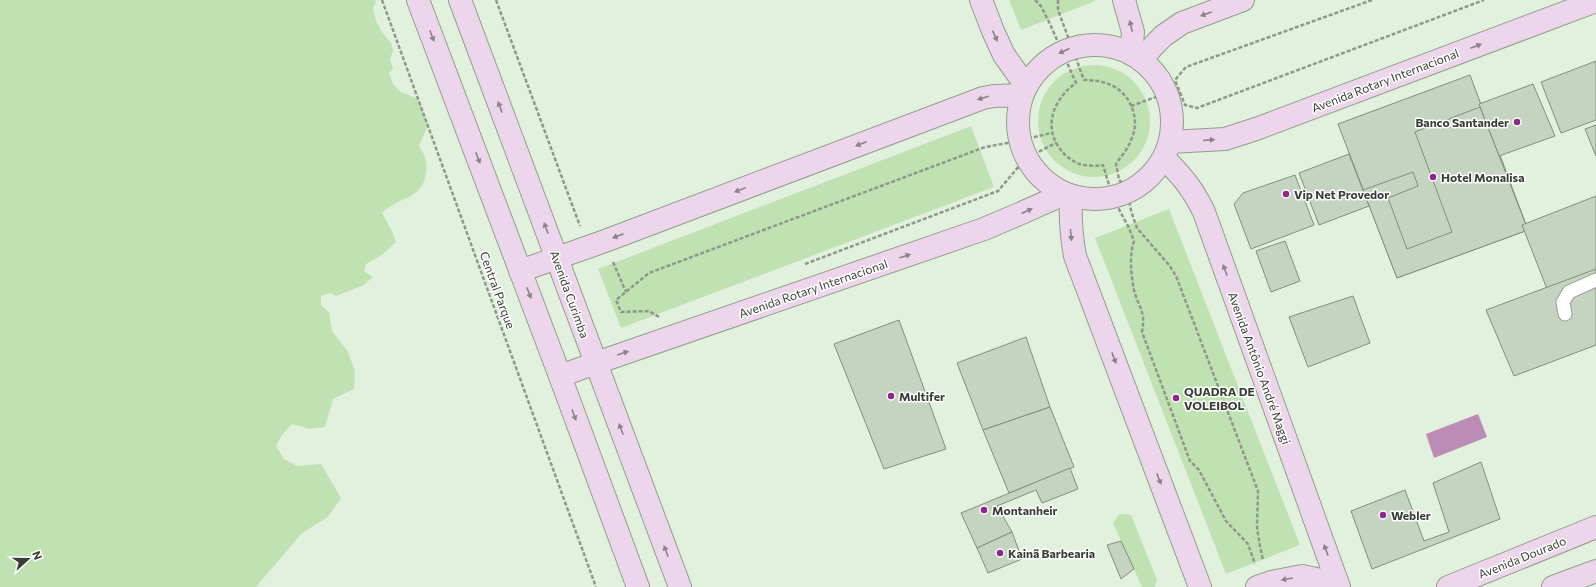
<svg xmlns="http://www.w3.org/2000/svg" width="1596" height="587" font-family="Commissioner,sans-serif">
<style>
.green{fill:#c0e2b2}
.water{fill:#bb8db6}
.building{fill:#c5d4c0;stroke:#808e7b}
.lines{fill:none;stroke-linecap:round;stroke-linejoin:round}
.lane-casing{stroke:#909e8a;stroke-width:15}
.secondary-casing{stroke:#909e8a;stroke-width:24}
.path{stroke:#8e988a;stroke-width:2.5;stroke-dasharray:4 2;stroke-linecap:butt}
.lane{stroke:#fff;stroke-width:13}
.secondary{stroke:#edd6eb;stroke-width:22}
.oneway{fill:#898287}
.poi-dot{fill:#8f268a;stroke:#fff;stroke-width:1.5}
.labels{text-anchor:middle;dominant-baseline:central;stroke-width:3;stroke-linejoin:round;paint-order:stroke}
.street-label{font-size:12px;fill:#383e35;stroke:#fff}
.poi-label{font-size:12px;font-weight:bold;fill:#383e35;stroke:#fff;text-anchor:start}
</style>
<rect width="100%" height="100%" fill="#e2f1dd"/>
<g class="green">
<path d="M0 0H375L376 2 373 8 375 18 381 31 391 43 393 51 390 59 393 69 389 73 393 84 401 92 416 98 421 106 428 125 419 146C425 155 428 162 426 173 422 201 398 196 382 213L392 231 396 242 382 255 366 264 364 271 373 277 364 285 336 296 330 293 321 296V305L329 312 332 331 348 352 355 371 354 389 333 399 325 427 309 429 292 424 282 435 276 446 284 459 297 466 321 464 341 498 328 517 302 533 256 587H0Z"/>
<polygon points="1009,0 1094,0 1095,1 1021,30"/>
<circle cx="1094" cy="121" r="56"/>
<polygon points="971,126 994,187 621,328 598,269"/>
<polygon points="1169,209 1300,545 1226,574 1095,238"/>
<polygon points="1119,514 1131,515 1157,580 1155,587 1142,587 1113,523"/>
</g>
<polygon class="water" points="1478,414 1487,437 1434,458 1426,434"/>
<g class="building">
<polygon points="1596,61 1596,120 1561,133 1541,82"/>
<polygon points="1470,75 1528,230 1397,278 1338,124"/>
<polygon points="1533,84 1555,136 1499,156 1479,104"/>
<polygon points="1480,107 1528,230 1397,278 1363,190 1413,172 1418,186 1388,198 1407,249 1452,232 1415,132"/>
<polygon points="1596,125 1596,156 1585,129"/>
<polygon points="1349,154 1369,206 1319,225 1299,173"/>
<polygon points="1295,175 1314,225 1251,249 1234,204 1243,193"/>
<polygon points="1596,196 1596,270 1547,289 1522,225"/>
<polygon points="1285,241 1300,281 1271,292 1256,251"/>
<polygon points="1596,269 1596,345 1514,376 1486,310"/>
<polygon points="1353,296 1370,343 1308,367 1289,317"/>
<polygon points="899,320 946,449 884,469 834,344"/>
<polygon points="1026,337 1050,407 983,430 957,363"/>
<polygon points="1050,407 1074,467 1009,493 983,430"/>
<polygon points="1481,462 1500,519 1372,569 1351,511 1405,490 1424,541 1449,532 1433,483"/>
<polygon points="1070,468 1078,489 1042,503 1036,490 997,506 1012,532 977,548 961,513"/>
<polygon points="1012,532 1022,559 988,573 977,548"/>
<polygon points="1121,541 1134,569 1121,579 1107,545"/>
</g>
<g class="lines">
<defs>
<polyline id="lane" points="1565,314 1563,302 1569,292 1596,280"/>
<g id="secondary">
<polyline points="418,0 560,376 638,587"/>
<polyline points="460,0 680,587"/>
<polyline points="981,0 993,31 1004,55 1026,86"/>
<polyline points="1124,0 1133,32 1131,54"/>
<circle cx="1095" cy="122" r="77"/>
<polyline points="1141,59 1163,36 1182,23 1243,0"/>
<polyline points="1170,142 1225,139 1256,129 1596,1"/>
<path d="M1164 158C1182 176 1193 189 1204 212L1339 587"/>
<path d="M1071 196C1070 217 1071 235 1075 256L1200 587"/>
<polyline points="520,271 605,241 983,98 994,96 1022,95"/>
<polyline points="560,376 596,363 984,229 1017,215 1064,194"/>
<polyline points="1257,587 1271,582 1302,576 1321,580 1338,587"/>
<polyline points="1448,587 1596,527"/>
<polyline points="1553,587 1596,571"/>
</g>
</defs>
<use href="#lane" class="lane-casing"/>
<use href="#secondary" class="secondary-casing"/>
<g class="path">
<polyline points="382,0 596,587"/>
<polyline points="496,0 580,226"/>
<path d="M1035 0 1041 6 1050 24 1076 83C1056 97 1043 123 1058 146 1063 154 1070 160 1079 164 1086 166 1096 166 1103 165L1113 198 1129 228 1134 241C1129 256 1131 275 1134 290 1139 309 1146 311 1142 332L1190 461 1199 470 1226 521 1248 544 1255 564"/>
<path d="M1058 0V10L1084 80C1093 80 1102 81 1111 85 1131 94 1141 120 1131 140 1128 149 1121 156 1116 164L1119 179 1127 193 1132 214 1137 228 1169 265 1176 276 1258 491 1257 528 1260 546 1263 560"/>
<polyline points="1372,0 1186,67 1175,80 1185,105 1197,108 1484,0"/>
<polyline points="1131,106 1167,93 1181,93"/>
<polyline points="613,262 626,292"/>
<polyline points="805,264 998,191 1026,158 1056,143"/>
<polyline points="659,317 649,311 621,312 616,300 649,273 985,147 1019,141 1051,133"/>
</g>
<use href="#lane" class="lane"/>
<use href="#secondary" class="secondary"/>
</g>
<defs><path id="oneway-solid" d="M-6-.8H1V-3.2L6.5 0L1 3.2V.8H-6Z"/></defs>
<g class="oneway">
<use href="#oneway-solid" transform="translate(1206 14) rotate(160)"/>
<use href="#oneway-solid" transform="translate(1131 26) rotate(-102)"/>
<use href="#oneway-solid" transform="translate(432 36) rotate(69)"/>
<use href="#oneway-solid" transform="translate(995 36) rotate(65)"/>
<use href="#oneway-solid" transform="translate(1476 46) rotate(-21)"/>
<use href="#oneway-solid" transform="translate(1064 51) rotate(155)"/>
<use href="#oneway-solid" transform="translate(983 98) rotate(164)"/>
<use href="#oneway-solid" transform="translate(500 107) rotate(-110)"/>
<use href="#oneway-solid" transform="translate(1209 140) rotate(-5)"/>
<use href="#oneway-solid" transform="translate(861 144) rotate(159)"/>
<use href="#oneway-solid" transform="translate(478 158) rotate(69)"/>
<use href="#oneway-solid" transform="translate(740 190) rotate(159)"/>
<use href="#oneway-solid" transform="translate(1027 211) rotate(-25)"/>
<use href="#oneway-solid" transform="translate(546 228) rotate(-110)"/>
<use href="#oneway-solid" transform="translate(1071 235) rotate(84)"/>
<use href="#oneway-solid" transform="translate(618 236) rotate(159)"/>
<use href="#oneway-solid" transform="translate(905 256) rotate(-19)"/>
<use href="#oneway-solid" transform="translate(1225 270) rotate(-110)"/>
<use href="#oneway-solid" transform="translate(529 293) rotate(69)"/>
<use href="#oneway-solid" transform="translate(623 353) rotate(-19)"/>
<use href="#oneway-solid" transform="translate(1114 358) rotate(69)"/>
<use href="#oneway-solid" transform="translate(574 415) rotate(70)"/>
<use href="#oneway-solid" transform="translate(621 429) rotate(-111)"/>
<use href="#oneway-solid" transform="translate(1159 479) rotate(69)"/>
<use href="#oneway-solid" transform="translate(1326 550) rotate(-110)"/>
<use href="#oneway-solid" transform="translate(666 551) rotate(-111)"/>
<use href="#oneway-solid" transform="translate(1287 579) rotate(170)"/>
</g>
<g class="poi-dot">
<circle cx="1517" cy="122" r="4"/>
<circle cx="1433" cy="177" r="4"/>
<circle cx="1286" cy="194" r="4"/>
<circle cx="891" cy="396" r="4"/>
<circle cx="1176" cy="398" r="4"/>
<circle cx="984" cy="510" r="4"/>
<circle cx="1383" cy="515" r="4"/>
<circle cx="1000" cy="553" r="4"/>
</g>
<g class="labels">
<g class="street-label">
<text transform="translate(1385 80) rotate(-21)">Avenida Rotary Internacional</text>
<text transform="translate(813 288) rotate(-19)">Avenida Rotary Internacional</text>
<text transform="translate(498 290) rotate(70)">Central Parque</text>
<text transform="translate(570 294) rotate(70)">Avenida Curimba</text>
<text transform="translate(1260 368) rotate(70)">Avenida Antônio André Maggi</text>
<text transform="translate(1522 557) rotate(-22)">Avenida Dourado</text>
</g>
<g class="poi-label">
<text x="1509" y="122" text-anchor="end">Banco Santander</text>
<text x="1441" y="177">Hotel Monalisa</text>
<text x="1294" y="194">Vip Net Provedor</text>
<text x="1184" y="391">QUADRA DE<tspan x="1184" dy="14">VOLEIBOL</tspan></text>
<text x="899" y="396">Multifer</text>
<text x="992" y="510">Montanheir</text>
<text x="1391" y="515">Webler</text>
<text x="1008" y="553">Kainã Barbearia</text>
</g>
</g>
<g transform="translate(28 559) rotate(69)" stroke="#ffffff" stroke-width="3" paint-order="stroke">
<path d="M0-3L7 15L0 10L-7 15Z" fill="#383e35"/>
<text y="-6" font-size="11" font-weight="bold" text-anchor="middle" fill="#383e35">N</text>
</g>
</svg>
